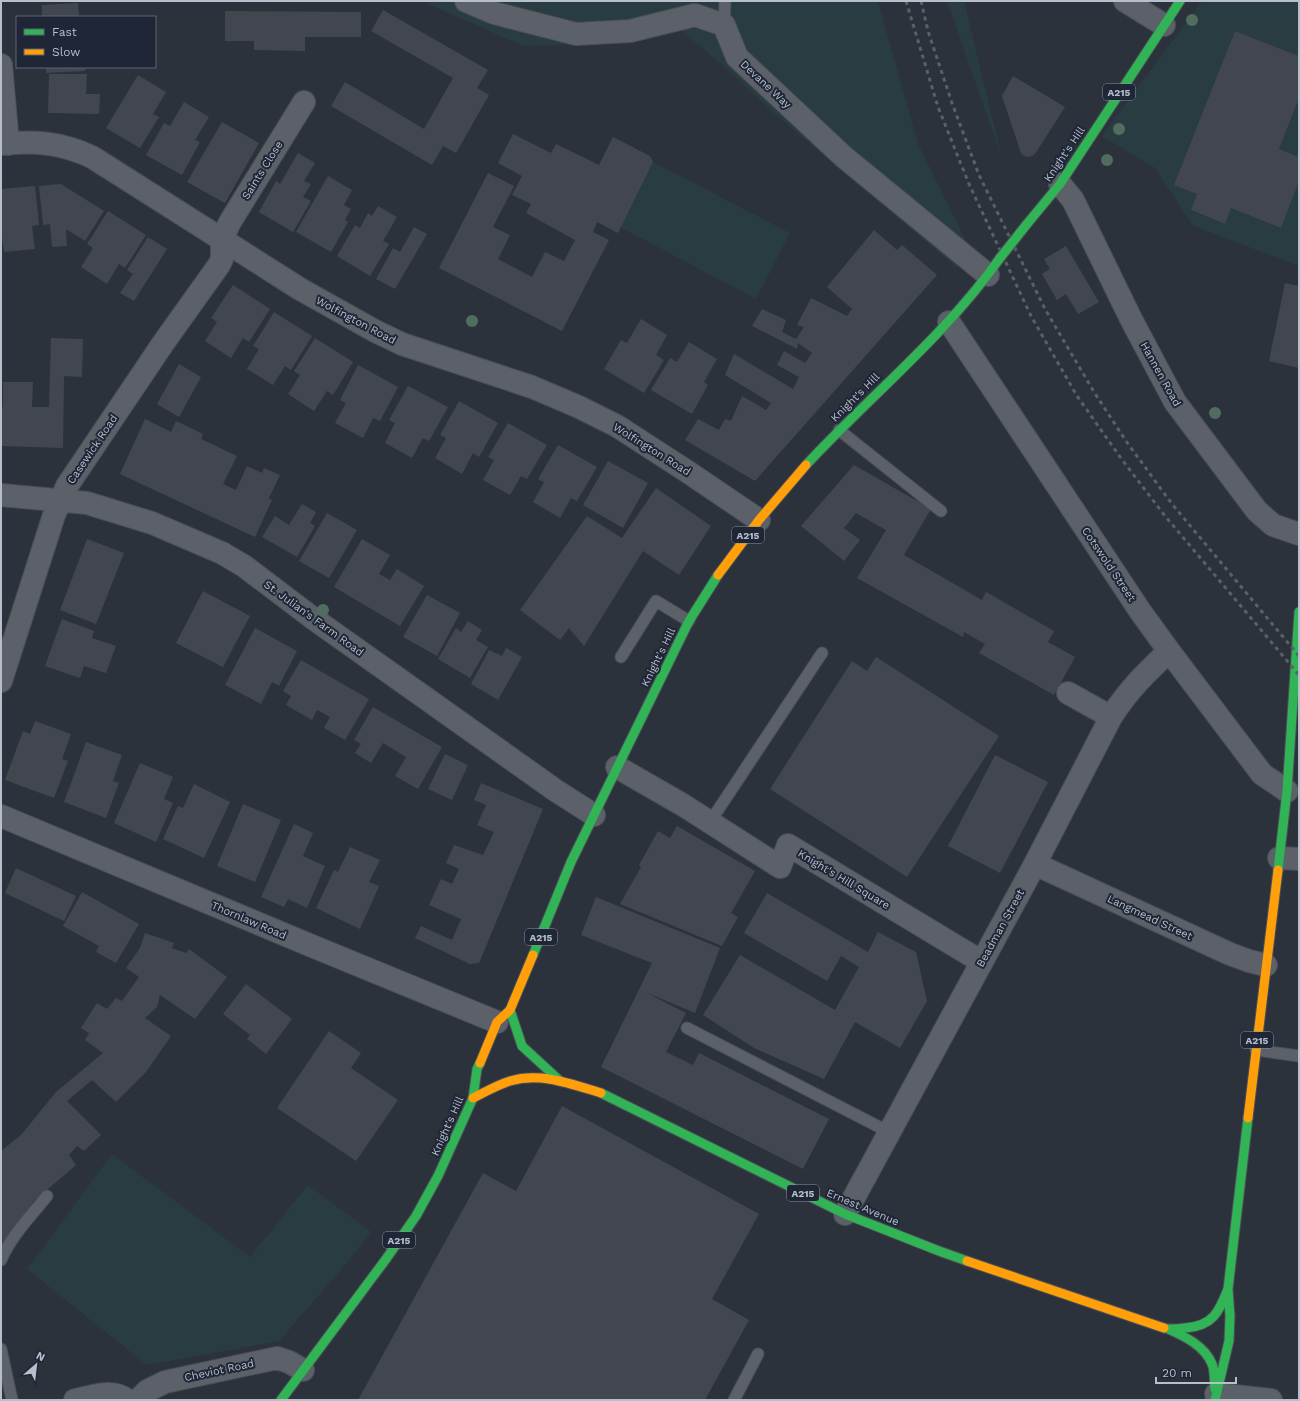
<svg xmlns="http://www.w3.org/2000/svg" width="1300" height="1401" font-family="'Work Sans',sans-serif">
  <rect width="100%" height="100%" fill="#2c323c"/>
  <path fill="#293c42" d="M425 1H878L918 144 971 251 956 267 768 108 725 67 678 28 589 44 523 46 435 7Z
    M947 1H964L1002 158 1012 187Z
    M1202 1H1299V56L1235 31 1175 185 1197 194 1191 211 1225 224 1231 208 1280 228 1299 181V266L1193 226 1155 168 1102 136Z
    M1299 98V157L1279 149Z
    M653 162 790 233 756 299 620 227Z
    M112 1154 250 1257 308 1185 371 1232 346 1264 279 1341 147 1365 27 1269Z"/>
  <path fill="#42474f" d="M78 3 79 17H42V5Z
    M383 10 488 70 477 88 489 95 456 153 443 146 432 165 331 106 345 82 424 129 453 78 371 31Z
    M225 11 361 12V37H305V51L254 50V41H225Z
    M1235 31 1299 56V98L1279 149 1299 157V181L1281 228 1231 208 1225 224 1191 210 1197 194 1174 185Z
    M46 67H85V71L46 73Z
    M49 74H87L86 94H100L99 114 48 113Z
    M138 75 166 92 153 114 159 117 140 148 106 128Z
    M1013 76 1065 107 1035 154 1030 157 1024 156 1021 153 1002 96Z
    M184 102 209 117 195 140 200 142 182 175 146 155 164 123 170 126Z
    M222 122 259 143 225 203 187 182Z
    M513 134 551 153 556 144 599 165 613 137 650 156 653 162 618 233 597 222 593 232 609 240 562 331 439 268 488 173 514 186 493 227 510 235 498 259 532 277 545 252 564 261 575 240 526 213 531 204 512 195 522 176 498 163Z
    M298 153 315 163 304 181 311 184 303 197 311 201 293 232 259 212 276 181 280 184Z
    M328 176 352 190 344 205 351 209 345 220 348 222 331 252 296 232Z
    M61 184 104 211 85 241 66 229 67 246 52 247 50 224 43 225 39 186Z
    M35 186 39 225 32 226 35 249 4 252 1 229V189Z
    M378 206 397 217 383 241 389 244 370 276 337 256 355 225 360 228 368 213 372 216Z
    M108 211 146 235 125 268 119 264 107 284 81 267 93 248 87 244Z
    M414 227 427 234 395 289 376 279 393 248 400 252Z
    M874 230 897 250 902 245 937 275 755 481 685 440 698 419 719 430 725 419 731 421 742 396 766 410 771 403 725 375 734 354 793 389 799 377 777 365 784 351 805 363 812 353 798 343 797 349 752 326 762 309 786 320 782 332 796 339 804 327 797 325 811 298 847 316 852 309 827 287Z
    M148 237 167 249 134 301 120 293 133 274 127 270Z
    M1066 246 1099 302 1078 314 1066 294 1057 300 1042 274 1050 269 1044 259Z
    M1285 283 1299 286V368L1269 361Z
    M233 285 270 309 249 342 243 338 231 358 205 341 217 322 211 318Z
    M274 312 312 336 291 370 285 366 273 385 247 369 259 349 253 346Z
    M641 319 667 335 656 355 664 360 644 393 604 369 621 340 627 343Z
    M51 338 83 339 82 377 64 376 63 448 1 446V407H3V382H33L32 407H49Z
    M315 338 353 362 333 395 327 391 314 411 288 394 300 375 294 371Z
    M689 342 717 359 704 382 708 385 692 414 651 390 670 358 677 362Z
    M179 364 201 377 179 417 157 404Z
    M358 365 398 387 380 421 373 418 363 438 335 423 346 403 340 400Z
    M408 386 448 407 429 441 423 438 412 458 385 443 395 423 389 420Z
    M459 401 498 423 479 457 473 453 462 474 435 458 446 438 440 435Z
    M145 419 171 432 176 421 203 434 201 439 237 456 223 484 236 490 247 466 262 473 264 468 280 475 269 498 272 500 255 537 120 474Z
    M508 423 547 445 527 479 521 476 510 495 483 480 494 460 488 457Z
    M558 445 597 467 577 501 571 498 560 518 533 502 544 482 538 479Z
    M608 461 648 483 623 528 583 505Z
    M854 465 931 509 904 555 982 600 986 592 1054 631 1048 642 1075 657 1054 695 979 653 985 644 964 632 963 637 857 578 886 530 856 513 844 528 860 540 844 561 801 526Z
    M656 488 711 526 679 575 643 551 584 646 569 628 560 640 520 610 587 516 622 538Z
    M302 504 316 512 310 523 315 526 297 557 262 537 275 516 289 525Z
    M327 513 357 530 329 578 299 561Z
    M87 539 124 553 96 624 60 610Z
    M362 539 390 555 379 574 390 580 397 569 424 586 400 626 334 587Z
    M203 591 250 616 223 667 176 643Z
    M427 595 460 613 437 656 403 637Z
    M62 619 94 631 92 638 116 646 106 673 84 666 80 678 45 666Z
    M468 621 482 630 476 640 488 647 470 678 438 659 456 628 461 632Z
    M255 628 297 651 279 686 272 682 261 704 225 685Z
    M506 648 522 657 498 700 471 684 489 650 502 656Z
    M876 657 999 736 907 877 770 789 852 661 867 671Z
    M301 660 369 699 345 740 324 728 330 717 317 710 312 720 286 705 291 696 283 691Z
    M373 707 442 747 418 789 395 776 406 757 383 743 371 763 355 753 361 744 354 740Z
    M35 721 71 734 62 759 68 761 54 798 5 780 23 731 30 734Z
    M86 742 122 755 113 781 119 783 106 818 64 802Z
    M445 754 468 765 452 800 428 789Z
    M995 755 1048 782 1000 873 948 846Z
    M140 763 173 777 164 799 173 803 156 842 114 823Z
    M481 783 543 809 479 963 470 964 415 938 421 926 452 940 461 919 429 905 441 879 452 884 459 869 446 863 454 845 483 855 494 832 477 825 486 805 474 800Z
    M194 784 230 802 204 858 163 839 178 806 183 808Z
    M243 804 281 820 255 882 217 866Z
    M294 824 313 833 303 856 325 866 307 908 288 899 284 907 261 897Z
    M677 826 755 871 731 913 738 917 722 946 620 904 641 867 639 865 658 831 670 838Z
    M350 847 380 860 369 882 379 886 360 929 316 908 334 870 338 872Z
    M16 868 76 896 64 921 5 893Z
    M82 892 139 924 116 963 96 952 99 946 63 926Z
    M767 893 868 952 878 932 916 952 927 1001 900 1048 855 1022 824 1079 754 1048 703 1015 740 955 835 1010 859 967 841 956 827 981 744 933Z
    M596 897 720 948 695 1013 645 992 686 1013 666 1052 693 1065 699 1053 829 1119 803 1169 601 1067 652 963 581 935Z
    M145 933 174 943 172 948 186 953 189 949 227 977 195 1019 160 995 157 1007 145 1018 171 1036 146 1072 116 1102 92 1080 67 1101 101 1135 84 1151 77 1146 69 1155 76 1165 33 1202 1 1254V1151L21 1135 56 1092 103 1053 85 1040 89 1033 81 1028 97 1003 107 1009 116 998 122 1001 139 977 126 968 140 948Z
    M246 984 292 1019 266 1054 247 1039 250 1035 223 1014Z
    M329 1031 361 1053 351 1068 398 1100 356 1161 277 1108Z
    M562 1106 759 1214 712 1299 749 1320 705 1400H358L483 1173 516 1191Z"/>
  <g fill="none" stroke-linecap="round" stroke-linejoin="round">
    <g stroke="#4a4e56" stroke-width="13">
      <path id="lane" d="M724 25 725 1
        M839 430 941 511
        M621 657 656 601 689 621
        M710 822 822 653
        M687 1028 889 1132
        M1256 1050 1299 1056
        M1 1260C11 1236 31 1216 47 1196
        M1 1349 12 1400
        M734 1400 758 1354"/>
    </g>
    <g stroke="#4a4e56" stroke-width="24">
      <path id="street" d="M466 1 494 13 576 34 630 31 695 15 724 25 737 57 844 157 988 275
        M1125 1 1164 25
        M1 65 8 144
        M1 144C34 140 62 143 92 157L300 289 375 331 402 344 532 387 579 407 617 426 688 472 759 520
        M1060 184 1073 200 1131 319 1175 402 1257 511 1273 525 1299 534
        M949 322 1140 611 1169 651 1262 774 1287 791
        M1 495 87 503 152 523 222 553 244 566 314 619 555 790 594 815
        M1 681 54 515 67 486 164 342 219 265 222 259V239L230 222 304 102
        M1068 693 1111 717
        M617 767 683 805 780 867 788 845 982 962
        M1 816 312 946 497 1022
        M1279 858 1299 859
        M1035 864 1230 954 1249 961 1266 965
        M845 1214 1035 864 1111 717C1129 689 1145 674 1169 651
        M1216 1394 1271 1400
        M75 1400C92 1397 112 1388 127 1400
        M138 1400 147 1391 165 1382 277 1358 289 1362 303 1370"/>
    </g>
    <g stroke="#4a4e56" stroke-width="11">
      <path id="fast" d="M1027 224 1060 184 1180 1
        M806 465C870 396 945 336 1000 258
        M1278 870 1287 791 1299 612
        M533 955 571 862 689 621 718 575
        M510 1010 522 1046 559 1080
        M601 1093 845 1214 939 1251 967 1261
        M1164 1328C1171 1330 1178 1329 1185 1328 1213 1326 1219 1312 1228 1289L1248 1118
        M1168 1329C1184 1336 1205 1346 1212 1364 1215 1371 1214 1381 1215 1389
        M281 1400 386 1259 416 1216 438 1176 473 1098 477 1069 480 1063
        M1215 1400 1229 1341 1230 1316 1228 1289"/>
    </g>
    <g stroke="#4a4e56" stroke-width="11">
      <path id="slow" d="M718 575 759 520 806 465
        M480 1063 497 1022 510 1010 533 955
        M473 1098C485 1092 497 1085 510 1081 541 1072 571 1084 601 1093
        M1248 1118 1278 870
        M967 1261 1164 1328"/>
    </g>
    <use href="#lane" stroke="#5c6069" stroke-width="11"/>
    <use href="#street" stroke="#5c6069" stroke-width="22"/>
    <use href="#fast" stroke="#30b455" stroke-width="9"/>
    <use href="#slow" stroke="#ff9f0a" stroke-width="9"/>
    <path stroke="#5b5f67" stroke-width="3" stroke-dasharray="4 4" stroke-linecap="butt" d="M906 1 938 107 969 184 1031 316 1077 396 1123 461 1165 516 1299 675
      M921 1 928 31 952 103 979 175 1045 309 1094 392 1126 441 1172 504 1299 656"/>
    <g stroke="#4a4f58" stroke-width="11" stroke-linecap="butt">
      <path id="fast-bridge" d="M1000 258 1027 224"/>
    </g>
    <use href="#fast-bridge" stroke="#30b455" stroke-width="9"/>
  </g>
  <g fill="#506d5f">
    <circle cx="1192" cy="20" r="6"/>
    <circle cx="1119" cy="129" r="6"/>
    <circle cx="1107" cy="160" r="6"/>
    <circle cx="472" cy="321" r="6"/>
    <circle cx="1215" cy="413" r="6"/>
    <circle cx="323" cy="610" r="6"/>
  </g>
  <g text-anchor="middle" stroke-width="4" stroke-linejoin="round" paint-order="stroke">
    <g fill="#1f2737" stroke="#89919f" stroke-width="1">
      <rect x="1103" y="84" width="32" height="16" rx="3"/>
      <rect x="732" y="527" width="32" height="16" rx="3"/>
      <rect x="525" y="929" width="32" height="16" rx="3"/>
      <rect x="1241" y="1032" width="32" height="16" rx="3"/>
      <rect x="787" y="1185" width="32" height="16" rx="3"/>
      <rect x="383" y="1232" width="32" height="16" rx="3"/>
    </g>
    <g font-size="10" font-weight="bold" fill="#b7becc">
      <text x="1119" y="96">A215</text>
      <text x="748" y="539">A215</text>
      <text x="541" y="941">A215</text>
      <text x="1257" y="1044">A215</text>
      <text x="803" y="1197">A215</text>
      <text x="399" y="1244">A215</text>
    </g>
    <g font-size="11" fill="#b7becc" stroke="#1f2737">
      <text transform="translate(766 84) rotate(43)" y="4">Devane Way</text>
      <text transform="translate(1064 154) rotate(-56)" y="4">Knight's Hill</text>
      <text transform="translate(262 170) rotate(-58)" y="4">Saints Close</text>
      <text transform="translate(356 320) rotate(28)" y="4">Wolfington Road</text>
      <text transform="translate(1161 374) rotate(61)" y="4">Hannen Road</text>
      <text transform="translate(855 397) rotate(-45)" y="4">Knight's Hill</text>
      <text transform="translate(92 449) rotate(-56)" y="4">Casewick Road</text>
      <text transform="translate(652 449) rotate(32)" y="4">Wolfington Road</text>
      <text transform="translate(1109 564) rotate(56)" y="4">Cotswold Street</text>
      <text transform="translate(314 618) rotate(36)" y="4">St. Julian's Farm Road</text>
      <text transform="translate(658 657) rotate(-64)" y="4">Knight's Hill</text>
      <text transform="translate(844 879) rotate(31)" y="4">Knight's Hill Square</text>
      <text transform="translate(1150 917) rotate(25)" y="4">Langmead Street</text>
      <text transform="translate(249 920) rotate(23)" y="4">Thornlaw Road</text>
      <text transform="translate(1000 928) rotate(-61)" y="4">Beadman Street</text>
      <text transform="translate(447 1126) rotate(-66)" y="4">Knight's Hill</text>
      <text transform="translate(863 1207) rotate(23)" y="4">Ernest Avenue</text>
      <text transform="translate(219 1370) rotate(-12)" y="4">Cheviot Road</text>
    </g>
  </g>
  <rect width="1300" height="1401" fill="none" stroke="#b7becc" stroke-width="4"/>
  <rect x="16" y="16" width="140" height="52" fill="#1f2737" stroke="#5c6373"/>
  <rect x="24" y="29" width="20" height="6" fill="#30b455" stroke="#5c6373"/>
  <text x="52" y="36" font-size="12" fill="#b7becc">Fast</text>
  <rect x="24" y="49" width="20" height="6" fill="#ff9f0a" stroke="#5c6373"/>
  <text x="52" y="56" font-size="12" fill="#b7becc">Slow</text>
  <g transform="translate(36 1365) rotate(28)" stroke="#1f2737" stroke-width="3" paint-order="stroke">
  <path d="M0-3L7 15L0 10L-7 15Z" fill="#b7becc"/>
  <text y="-6" font-size="11" font-weight="bold" text-anchor="middle" fill="#b7becc">N</text>
  </g>
  <path d="M1156 1377v6h80v-6" fill="none" stroke="#b7becc" stroke-width="2"/>
  <text x="1162" y="1377" font-size="12" fill="#b7becc" stroke="#1f2737" stroke-width="3" paint-order="stroke">20 m</text>
</svg>
